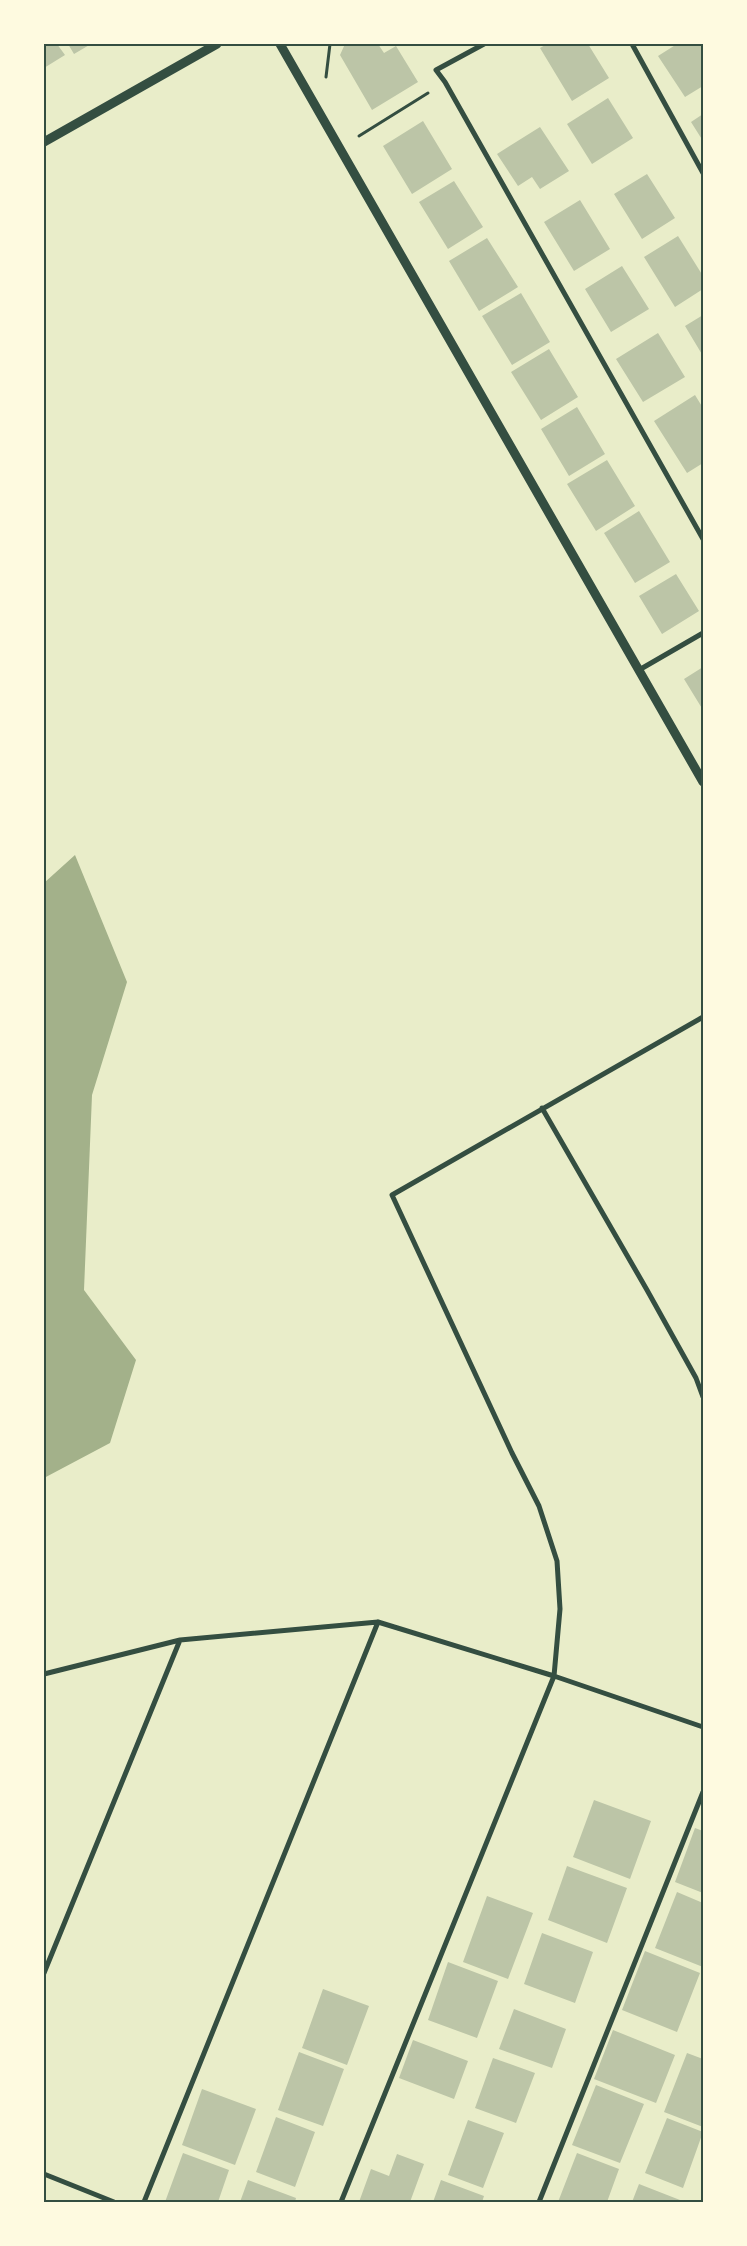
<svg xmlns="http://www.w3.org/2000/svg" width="747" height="2246" font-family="'Asap Condensed',sans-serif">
  <rect width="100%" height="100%" fill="#e9edc9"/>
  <path fill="#a3b18a" d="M75 855 127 982 92 1095 84 1290 136 1360 110 1443 44 1478V883Z"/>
  <path fill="#bcc5a7" d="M44 44H57L65 55 44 68Z
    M68 44H91L74 54Z
    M345 44H378L384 53 396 46 418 82 372 110 340 55Z
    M547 44H588L609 78 572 101 540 48Z
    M677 44H700L703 49V86L685 97 658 56Z
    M608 98 633 138 592 164 567 124Z
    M703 114V141L691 122Z
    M423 121 452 169 412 194 383 146Z
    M540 127 569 171 540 189 532 177 518 186 497 154Z
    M647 174 675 218 642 239 614 194Z
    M454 181 483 227 448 249 419 202Z
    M580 200 610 249 574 271 544 222Z
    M678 236 703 276V289L675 307 644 257Z
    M487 238 518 287 479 311 449 261Z
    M622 266 649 309 611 332 585 289Z
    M521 293 550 342 512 365 482 316Z
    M703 315V356L685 326Z
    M658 333 685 377 643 402 616 359Z
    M549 349 578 397 541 420 511 372Z
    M695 395 703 408V463L687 473 654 421Z
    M577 407 605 454 569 476 541 429Z
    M607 460 635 506 596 531 567 484Z
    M639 511 670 562 635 583 604 533Z
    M676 574 699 611 662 634 639 596Z
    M703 667V710L684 679Z
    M594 1800 651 1821 630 1879 573 1857Z
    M695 1828 703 1831V1893L675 1882Z
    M567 1866 627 1888 607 1943 548 1920Z
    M677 1892 703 1903V1967L655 1948Z
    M487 1896 533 1913 508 1979 463 1962Z
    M542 1933 593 1952 575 2003 524 1984Z
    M645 1951 700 1973 677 2032 622 2010Z
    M448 1962 498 1981 477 2038 428 2020Z
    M323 1989 369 2006 347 2065 302 2048Z
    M514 2009 566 2029 552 2068 499 2049Z
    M613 2030 675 2055 656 2103 594 2079Z
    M413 2040 468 2061 454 2099 399 2078Z
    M299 2052 344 2069 323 2126 278 2110Z
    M687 2053 703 2059V2127L664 2112Z
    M493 2058 535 2073 516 2123 475 2108Z
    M596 2085 644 2104 620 2163 572 2145Z
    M202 2089 256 2109 235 2165 182 2145Z
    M276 2117 315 2132 295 2187 256 2172Z
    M667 2118 703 2132 683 2188 645 2173Z
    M468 2120 504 2133 483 2188 448 2175Z
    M183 2153 229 2170 218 2202H165Z
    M577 2153 619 2169 607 2202H558Z
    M397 2154 424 2164 410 2202H359L371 2169 389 2176Z
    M248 2180 296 2198 295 2202H240Z
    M441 2180 484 2196 482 2202H433Z
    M639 2184 680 2200 679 2202H632Z"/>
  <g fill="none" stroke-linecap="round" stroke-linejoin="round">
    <path stroke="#344e41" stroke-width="3" d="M326 77 330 44
      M359 136 428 93"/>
    <path stroke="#344e41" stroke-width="5" d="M484 44 436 70 445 82 703 539
      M632 44 703 173
      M639 670 703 633
      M542 1108 647 1290 696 1378 703 1397
      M44 1674 180 1640 378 1622 554 1676 703 1727
      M44 1973 180 1640
      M44 2174 114 2202
      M144 2202 378 1622
      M341 2202 554 1676 560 1609 557 1561 539 1506 512 1453 392 1195 703 1017
      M539 2202 703 1792"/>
    <path stroke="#344e41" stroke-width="9" d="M280 44 703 782
      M44 142 217 44"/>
  </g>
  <rect width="747" height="2246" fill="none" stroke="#fefae0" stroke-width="90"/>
  <rect x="45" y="45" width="657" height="2156" fill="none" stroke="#344e41" stroke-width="2"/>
</svg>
